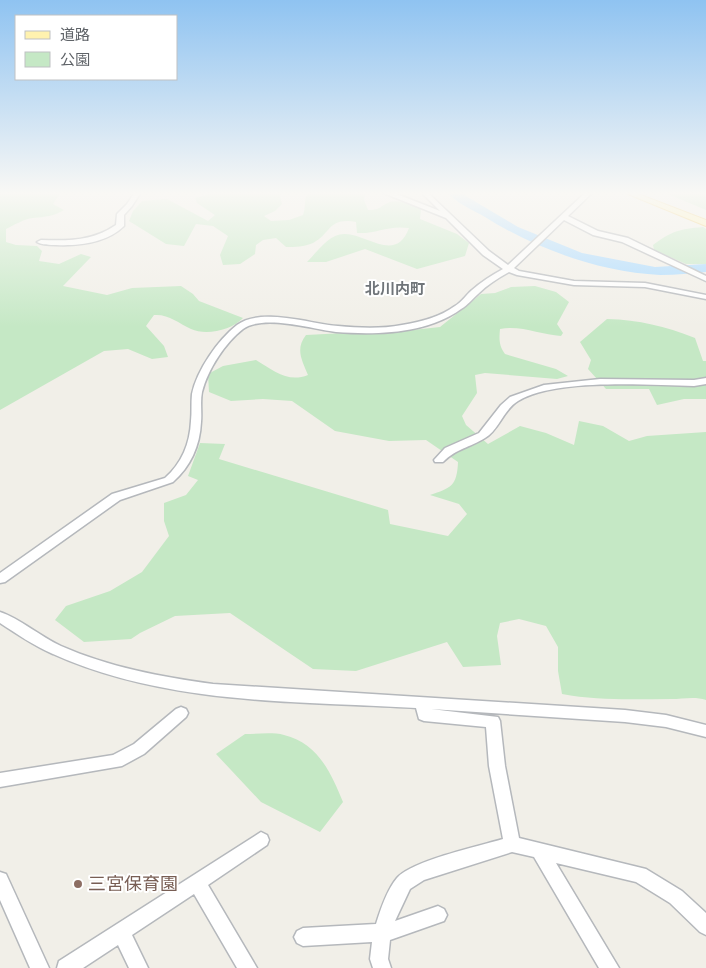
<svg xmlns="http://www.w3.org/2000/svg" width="706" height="968" font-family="Raleway,'Noto Sans JP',sans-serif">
  <rect width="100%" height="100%" fill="#f1efe8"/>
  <path fill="#c5e8c5" d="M0 192H61L53 204 64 210C54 216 45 217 33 218 24 219 14 225 6 229V242L16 245 37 246 42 251 39 261 59 264 81 254 91 257 63 286 107 295 132 288 181 286 193 294 199 301 243 318C232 330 206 336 191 329 178 323 169 314 154 315L146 326 164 346 168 357 152 359 128 349 104 351 0 410Z
    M217 192H279L282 204 275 211 264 216 271 221 289 220 303 215C306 207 304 198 308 192H366L364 200 368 210C382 210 379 206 390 202 400 199 412 205 421 209L420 219 457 234 469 243 465 256 417 269 365 249 326 262H307C317 252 329 234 344 234 366 233 396 264 409 228 387 225 377 234 357 233L356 222C328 217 331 234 313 243 304 247 295 247 286 247L276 238 263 240 256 245 255 254 240 264 223 265 220 255 228 236 213 226 196 224 184 246 166 244 129 221 133 211 142 201 167 199 208 221 215 215 197 203 195 198Z
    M663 192H706V210Z
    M703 227 706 229V264H686L654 250 653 245C672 231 679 229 703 227Z
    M535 286 556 292 569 302 557 324 563 333 561 336C541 335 521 325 500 329 499 339 499 346 505 354L556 369 568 376 557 379 485 373 475 375 477 393 462 416 466 425 488 444 520 426 546 433 574 445 579 421 603 426 629 441 647 436 706 432V700C695 696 683 699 671 699 635 699 598 701 562 694L558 671V647L546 626 519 619 500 623 497 636 501 665 463 667 447 642 356 671 313 669 230 613 175 616 140 633 131 639 84 642 55 620 66 606 110 591 142 572 169 536 164 521V503L186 495 198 480 188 476 200 443 225 444 219 459 388 510 390 524 448 536 467 514 459 504 430 495C451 488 457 486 458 462L426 440 389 441 335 431 292 401 263 399 231 401 209 392 208 374 223 366 256 360C274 371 288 383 308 375 302 360 295 349 306 335L345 333 376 334 440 327 481 294 495 293 511 287Z
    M607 319C640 320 664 326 695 338L703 361H706V399H684L657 405 649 389H606L588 369 591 360 580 342Z
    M245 734C257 734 273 732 284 735 318 743 331 773 343 802L320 832 261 802 216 754Z"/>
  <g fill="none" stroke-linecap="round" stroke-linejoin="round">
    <path fill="#aadaff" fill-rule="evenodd" d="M447 192H459L518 227 582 253 655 267 706 264V272C691 273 676 275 660 275 600 272 536 249 485 217 473 210 456 203 447 192Z"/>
    <g stroke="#b5b8bc" stroke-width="3">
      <path id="minor" d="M135 192H141L132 206 124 215V226C106 243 80 246 56 245 50 245 42 245 37 242L41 240C69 241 93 241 116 225L117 214 127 204Z
        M381 192 394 193 440 211 421 192H427L489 251 508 265 586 192H593L568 216 598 231 628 238 706 276V281L622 242 593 235 564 220 514 268 519 271 574 281 645 283 706 295V299L645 287 574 285 517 275 509 272C498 278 487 285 478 294 472 299 468 305 461 309 427 334 377 335 336 332 313 329 263 314 243 329 225 343 208 369 202 392 200 402 202 412 201 422 200 446 190 467 173 482L120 500 5 582 0 583V573L112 494 165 478C182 463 190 443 191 421 192 412 191 403 192 394 197 370 218 340 237 325 261 307 310 324 338 326 359 328 381 329 402 325 421 322 440 317 455 306 462 302 466 295 472 290 481 282 492 275 503 269L483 255 446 218Z
        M706 378V384L694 386C648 385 556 378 518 401 503 410 499 430 485 438 469 448 457 448 443 462H435L434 460 445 448 479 433 501 405 510 397 544 385 600 379 694 380Z
        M0 612C19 618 41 637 61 646 109 667 161 677 213 684L625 710 666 715 706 725V737L666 727 625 722 431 709 498 717 500 721 505 766 519 838 646 869 682 891 706 913V935L700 932 670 903 636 882 556 863 619 968H599L534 857 512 852 424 880 410 889 395 921 438 906 444 909 447 915 444 921 390 940 388 959 391 968H373L370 959 372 942 303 946 297 943 294 937 297 931 303 928 376 924C381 908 387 890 397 878 411 861 479 846 503 839L489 766 486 727 424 721 419 719 416 708C295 701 166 705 53 654 34 646 17 634 0 623Z
        M181 707 186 709 188 713 186 717 144 754 122 766 0 787V773L113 755 134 744 176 709Z
        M261 832 267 835 269 840 267 845 208 885 257 968H237L194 894 132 935 148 968H129L118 945 83 968H57L59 961Z
        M0 872 6 874 49 968H30L0 900Z"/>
    </g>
    <g stroke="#f2c960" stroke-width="2">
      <path id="major" d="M623 192H633L706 220V226Z"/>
    </g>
    <use href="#minor" fill="#fff" fill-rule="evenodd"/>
    <use href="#major" fill="#fff2af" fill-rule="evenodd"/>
  </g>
  <linearGradient id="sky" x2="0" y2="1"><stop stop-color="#8fc3f1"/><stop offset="0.59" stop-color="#f9f8f5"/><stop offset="1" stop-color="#f9f8f5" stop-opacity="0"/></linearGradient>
  <rect width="706" height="327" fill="url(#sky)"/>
  <circle fill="#8d6e63" stroke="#fff" stroke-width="2" cx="78" cy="884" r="5"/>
  <g text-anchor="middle" stroke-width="4" stroke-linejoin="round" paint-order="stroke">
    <g font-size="15" font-weight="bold" fill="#70757a" stroke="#fff">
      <text x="395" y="294">北川内町</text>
    </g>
    <g font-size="18" fill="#785e54" stroke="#fff" text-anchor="start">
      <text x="88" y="890">三宮保育園</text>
    </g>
  </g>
  <rect x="15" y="15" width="162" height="65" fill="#ffffff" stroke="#bfc1c3"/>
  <rect x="25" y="31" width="25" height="8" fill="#fff2af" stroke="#bfc1c3"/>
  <text x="60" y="40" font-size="15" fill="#5f6368">道路</text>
  <rect x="25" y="52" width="25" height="15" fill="#c5e8c5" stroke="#bfc1c3"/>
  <text x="60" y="65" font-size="15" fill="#5f6368">公園</text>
</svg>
